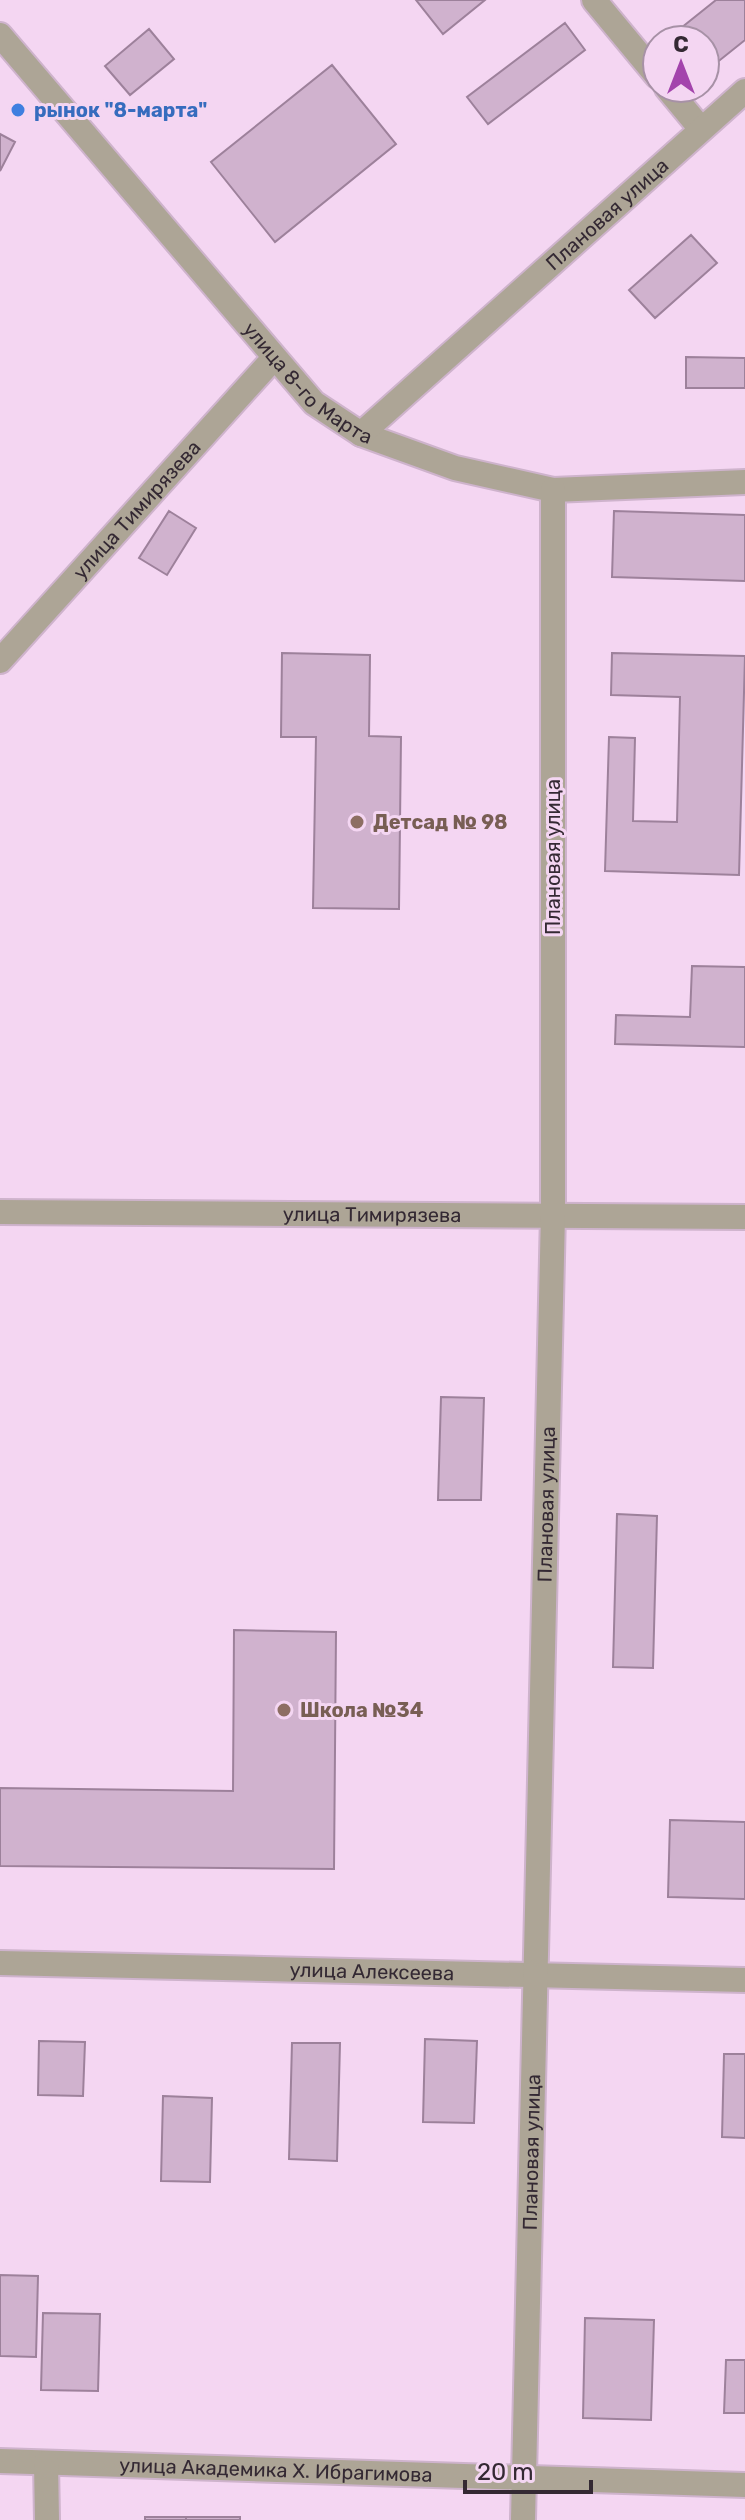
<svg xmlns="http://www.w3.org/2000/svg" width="745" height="2520" font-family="Rubik,sans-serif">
  <rect width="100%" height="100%" fill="#f4d6f2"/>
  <path fill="#d0b2ce" stroke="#9d819b" stroke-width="2" d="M416 0H485L443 34Z
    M716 0H745V40L705 72V40H666Z
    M565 23 585 50 488 124 467 97Z
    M149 29 174 59 130 95 105 66Z
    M332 65 396 144 275 242 211 162Z
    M0 134 15 142 0 171Z
    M691 235 717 263 655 318 629 290Z
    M686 357 745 358V388H686Z
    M169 511 196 528 167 575 139 558Z
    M614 511 745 515V581L612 577Z
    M282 653 370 655 369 736 401 737 399 909 313 908 316 737H281Z
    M612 653 745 656 739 875 605 871 609 737 635 738 633 821 677 822 680 697 611 695Z
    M692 966 745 967V1047L615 1044 616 1015 690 1017Z
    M441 1397 484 1398 481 1500H438Z
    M617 1514 657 1516 653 1668 613 1667Z
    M234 1630 336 1632 334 1869 0 1866V1788L233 1791Z
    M670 1820 745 1822V1899L668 1897Z
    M425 2039 477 2041 474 2123 423 2122Z
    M39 2041 85 2042 83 2096 38 2095Z
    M292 2043H340L337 2161 289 2159Z
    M724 2054H745V2138L722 2137Z
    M163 2096 212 2098 210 2182 161 2181Z
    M0 2275 38 2276 36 2357 0 2356Z
    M43 2313 100 2314 98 2391 41 2390Z
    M585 2318 654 2320 651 2420 583 2418Z
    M726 2360H745V2413H724Z
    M145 2517H186V2520H145Z
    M186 2517H240V2520H186Z"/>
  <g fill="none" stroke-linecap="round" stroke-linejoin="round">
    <g stroke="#ceb3cc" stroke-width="28">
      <g id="minor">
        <path d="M594 0 657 76"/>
        <path id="s1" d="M0 35 314 403 361 434 455 468 553 490 745 482"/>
        <path d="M667 88 701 129"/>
        <path id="s2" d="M361 434 745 91"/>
        <path id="s3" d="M0 661 274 358"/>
        <path id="s4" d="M0 1212 745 1217"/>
        <path id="s5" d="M0 1963 745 1980"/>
        <path id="s6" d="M0 2461 745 2485"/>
        <path d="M46 2463 47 2520"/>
        <path id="s7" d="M523 2520 553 1214V490"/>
      </g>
    </g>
    <use href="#minor" stroke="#ada596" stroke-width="24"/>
  </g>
  <circle fill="#3f7fe0" stroke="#f4d6f2" stroke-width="3" cx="18" cy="110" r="8"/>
  <g fill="#8d6e63" stroke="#f4d6f2" stroke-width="3">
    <circle cx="357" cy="822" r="8"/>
    <circle cx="284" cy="1710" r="8"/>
  </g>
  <g text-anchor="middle" stroke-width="6" stroke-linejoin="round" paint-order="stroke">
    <g font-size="20" font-weight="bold" fill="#366cbe" stroke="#f4d6f2" text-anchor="start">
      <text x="34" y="117">рынок "8-марта"</text>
    </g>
    <g font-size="20" fill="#342933" stroke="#f4d6f2">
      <text dy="7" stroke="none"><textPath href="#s2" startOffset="330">Плановая улица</textPath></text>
      <text dy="7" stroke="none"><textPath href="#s1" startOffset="466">улица 8-го Марта</textPath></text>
      <text dy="7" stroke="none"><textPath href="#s3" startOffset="204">улица Тимирязева</textPath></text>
      <text transform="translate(553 857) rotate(-90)" y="7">Плановая улица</text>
      <text dy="7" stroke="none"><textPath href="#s4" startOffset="372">улица Тимирязева</textPath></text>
      <text dy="7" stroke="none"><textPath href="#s7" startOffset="1016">Плановая улица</textPath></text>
      <text dy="7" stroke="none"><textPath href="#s5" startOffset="372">улица Алексеева</textPath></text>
      <text dy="7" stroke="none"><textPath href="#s7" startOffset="368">Плановая улица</textPath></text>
      <text dy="7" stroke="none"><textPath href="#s6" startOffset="276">улица Академика Х. Ибрагимова</textPath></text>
    </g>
    <g font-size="20" font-weight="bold" fill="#785e54" stroke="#f4d6f2" text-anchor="start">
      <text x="373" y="829">Детсад № 98</text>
      <text x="300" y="1717">Школа №34</text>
    </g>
  </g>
  <g transform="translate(681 64)"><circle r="38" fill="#f4d6f2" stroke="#a791a6" stroke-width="2"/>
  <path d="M0-6L14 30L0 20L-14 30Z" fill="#a344ac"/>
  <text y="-12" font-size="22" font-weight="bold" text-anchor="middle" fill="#342933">С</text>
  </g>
  <path d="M465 2480v12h126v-12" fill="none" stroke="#342933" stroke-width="4"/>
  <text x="477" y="2480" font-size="24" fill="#342933" stroke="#f4d6f2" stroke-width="6" paint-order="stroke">20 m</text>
</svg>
